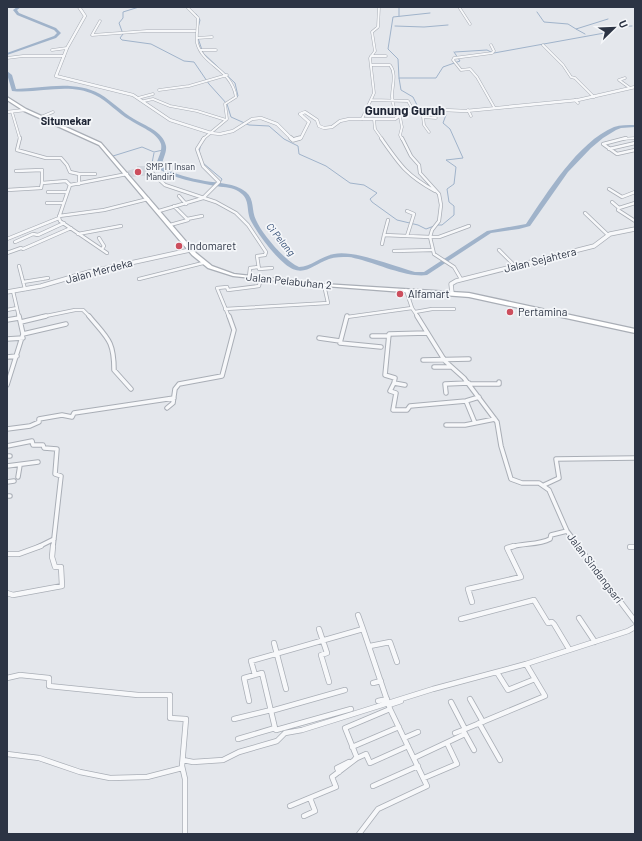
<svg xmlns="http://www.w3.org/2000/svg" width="642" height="841" font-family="Barlow,sans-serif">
  <rect width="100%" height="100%" fill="#e4e7ec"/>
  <path fill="#d2d6dd" d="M137 166H145L146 170 151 175 132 177 127 171 137 168Z"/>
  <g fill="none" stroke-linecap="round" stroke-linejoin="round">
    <path stroke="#a0b3ca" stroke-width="1" d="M139 7 123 12V18L119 23 123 34 120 38 122 40 151 44 184 61 194 62 209 84 227 104 231 117 249 125 269 126 284 139 298 146 299 154 326 166 350 183 364 185 377 193 370 199 372 202 397 220 418 225 426 229 434 226
      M399 7V16
      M537 12 544 22 568 24 576 29
      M196 14 200 20 198 28
      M395 26 424 27 448 25
      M585 34 576 29 608 19
      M198 38 203 53 235 83 238 96 231 101
      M455 52 487 50 491 52
      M494 53 610 32 609 27 632 26
      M399 78 398 59 388 49 393 17 430 13
      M419 109 413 97 401 90 399 78H436L443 67 460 61 454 52
      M422 111 444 112 446 115 443 123 450 129 463 158 446 160 456 167 454 184 447 189 449 202 454 206V215L442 225H437
      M199 152 201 144
      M113 156 142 147 154 152 163 150
      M203 163 222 179 219 185
      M148 171 146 167 152 163 154 153"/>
    <path fill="#a0b3ca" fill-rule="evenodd" d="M17 7H21L17 10 19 13 56 28 61 33 56 38 7 55V53L54 36 57 33 54 30 17 15 13 10Z
      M7 71 12 75 16 89C44 88 74 80 100 94 112 101 122 112 134 119 145 126 163 131 166 146 167 153 162 159 162 166 175 175 190 178 205 181 218 183 235 183 246 192 255 200 251 210 256 220 262 234 285 261 299 267 311 267 321 256 334 254 355 250 393 266 415 272H424L487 231 526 224C547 193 578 142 614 127 620 125 628 125 635 125V127L621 128 616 130 603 138 591 148 568 172 530 226 519 229 491 233 427 275C410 278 379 265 362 260 357 259 352 257 348 257 342 257 335 257 329 259 312 265 303 279 285 264 272 253 259 236 251 221 245 209 252 198 236 190 230 187 222 187 215 186 195 182 175 179 157 168 155 160 163 153 161 144 157 132 140 127 130 120 117 113 108 101 95 95 68 82 40 94 12 91L7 74Z"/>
    <g stroke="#a9aeb6" stroke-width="3">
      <path id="minor-far3" d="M187 7 198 18C198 26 196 35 197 43 203 66 231 68 236 97L225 104 227 119 203 139
        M459 7 470 24
        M100 21 92 35 147 31H195
        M197 38 212 37
        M491 45 494 51 492 53 454 58 453 60 461 70 470 69 477 77 494 107
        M543 45 563 65 571 77 575 78 594 97
        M52 50 67 48
        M200 50H216
        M371 56H386
        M7 58 23 56H64
        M371 65H390C397 74 392 86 392 96 392 101 394 107 395 112H404
        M625 78 619 80 630 88
        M159 90 189 86 227 75
        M138 98 153 94
        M372 100 408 101 413 110
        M575 100 578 103
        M144 101 153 99 170 106 197 111 226 120
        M421 109 423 117 436 118
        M468 110 471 116
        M12 112 20 139
        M41 117 53 112
        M400 117 402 127 400 135 402 139
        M423 117 424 125 429 132
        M362 119 374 93 370 58 375 51 372 32 378 27 379 7
        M374 119 375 129 382 139
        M622 139 635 138"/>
    </g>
    <g stroke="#a9aeb6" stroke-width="4">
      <path id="minor-far2" d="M20 138 17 150 46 158H61L67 165 70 172 79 174
        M381 138C400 165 406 175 435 191
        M402 138 411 156 419 165 420 173 439 194 441 205 439 221 432 230 430 237H439L469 226
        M626 138 603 144 617 154 635 150
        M609 149 635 143
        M150 166 149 170 165 185 216 202 236 213 248 225 266 252 265 255 257 256 259 269 272 268
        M16 171 42 170V183L66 181 70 185 127 174
        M79 184V174H95
        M609 189 622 197 635 192
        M7 190 41 188 42 183
        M48 192H67
        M179 196 186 204
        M612 202 619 208 618 210 635 221
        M47 203H63
        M619 208 635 203
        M159 211 203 198 219 182 203 166 197 149 204 138
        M407 211 414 214 407 236
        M585 213 608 235
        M59 216 104 210 148 199
        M59 217 70 185
        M59 218 60 221 107 253
        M187 219 202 216
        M170 225 188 220 174 206
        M78 234 121 226
        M384 235 388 220
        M99 238 104 246 102 249
        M7 239 59 218
        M15 242 33 234 38 235 64 223
        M382 244 384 235 430 237 434 254 454 267 461 279
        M499 250 515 266
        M394 251 432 250
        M7 253 21 248 23 249 71 228
        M19 266 25 289
        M249 277 250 268 258 267
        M139 279 203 263
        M23 282 48 278
        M406 290 412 308 418 317
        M13 291 19 317
        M225 309 328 303 324 285
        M7 310 17 308
        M415 312 432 309H454
        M41 317 75 310H83L90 317
        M229 317 217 288 227 287 228 290 259 286 261 278
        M347 317 412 308"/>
    </g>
    <g stroke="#a9aeb6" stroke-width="5.5">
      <path id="minor-far1" d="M89 316C107 338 114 340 114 370L131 389
        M347 316 340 343 381 347
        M417 316 445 361 464 378 497 422 501 446 511 479 522 483H539L549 490 567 531 579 547
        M7 320 19 318
        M21 322 46 316
        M23 334 66 324
        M372 336H389
        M319 338 340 341
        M7 339 23 338
        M7 357 17 356
        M423 360 469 359
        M434 367H450
        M394 383 395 378 385 375 389 334 427 333
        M470 384H499V382
        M7 385 23 334 19 316
        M405 385 394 383 390 391 396 393 393 410H407L410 406 466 401 479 397
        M446 393 445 384 469 383
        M466 401 475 423
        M167 408 173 403 175 389 179 384 222 376 234 330 229 316
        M446 425H465L495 419
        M7 429 30 426 39 422V419L62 415 72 417 74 413 174 398
        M7 446 32 441 33 445H43L44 448 57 449 55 474 61 476 53 547
        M7 456H10
        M7 466 38 462
        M18 477 20 465
        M7 482 14 481
        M544 485 559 478 556 459 635 458
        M7 496H10
        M38 547 54 539
        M511 547C524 543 539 545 550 539L551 535 567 531"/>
    </g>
    <g stroke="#a9aeb6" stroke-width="6">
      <path id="minor" d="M578 546 635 621
        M630 547H635
        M7 554H19L41 546
        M7 593 13 595 62 586 61 567H55L52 557 53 546
        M472 602 468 589 521 577 507 548 514 546
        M358 615 363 629
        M579 618 595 642
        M461 619 534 600 548 623 552 622 554 624 569 649
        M319 629 327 653 321 655 329 682
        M274 643 286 689
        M370 646 390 642 397 662
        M498 674 508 690 535 679
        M255 675 251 661 363 629 390 709
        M7 678 20 675 49 678V686L138 695H170V718L186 719 182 766 185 779V834
        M373 683 381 681
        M470 699 483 722
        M378 701 387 699
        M451 702 465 729
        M389 705 401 701
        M271 711 345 690
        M234 719 271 710
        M479 723 500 760
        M275 728 276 730 351 709
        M455 733 463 730
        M404 738 418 732
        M238 739 275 728 262 673 244 678 249 701
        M352 747 399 727
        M474 750 463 730 545 696 526 664 628 631 635 627
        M7 754 39 758 80 772 110 778 147 777 182 768
        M414 758 465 734
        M355 759 366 754 370 763 408 746
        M183 760 193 762 223 760 239 752 277 741 285 733 302 730 433 689 526 664
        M339 772 337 768 349 762
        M424 778 457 764 447 743
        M373 786 418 766
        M290 806 336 787 332 777 357 758 345 728 390 709 427 786 378 809 359 834
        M304 816 315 811 310 798"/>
    </g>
    <g stroke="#a9aeb6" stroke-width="3.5">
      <path id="tertiary-far1" d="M79 7 85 16 67 48 56 76 133 95 170 120 211 133 220 134 233 131 252 119 261 118 277 124 292 139
        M7 112 25 110
        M296 139 301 138 309 122 300 114 305 112 317 120 319 126 324 128 332 127 340 121 349 119H395L404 112 421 109 466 111 578 100 635 87"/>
    </g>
    <g stroke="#a9aeb6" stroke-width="5">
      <path id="tertiary" d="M291 138 293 140 300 138
        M7 292 41 286 89 272 190 250
        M452 293 451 284 456 281 594 246 610 234 635 229"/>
    </g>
    <g stroke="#a9aeb6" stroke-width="2.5">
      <path id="secondary" d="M7 97 26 109 101 143 196 253 212 266 234 274 324 284 469 293 635 329V333L469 297 324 286 233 276 208 268 192 255 99 145 24 111 7 100Z"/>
    </g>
    <use href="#minor-far3" stroke="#f7f8fa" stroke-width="2"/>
    <use href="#minor-far2" stroke="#f7f8fa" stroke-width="2.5"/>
    <use href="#minor-far1" stroke="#f7f8fa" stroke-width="3.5"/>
    <use href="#minor" stroke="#f7f8fa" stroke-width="4.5"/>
    <use href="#tertiary-far1" stroke="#f7f8fa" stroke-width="2.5"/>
    <use href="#tertiary" stroke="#f7f8fa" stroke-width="3.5"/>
    <use href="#secondary" fill="#fff" fill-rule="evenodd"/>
  </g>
  <g fill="#cc4e5d" stroke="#f4f6f9" stroke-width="1.5">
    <circle cx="138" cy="172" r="4"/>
    <circle cx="179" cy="246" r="4"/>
    <circle cx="400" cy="294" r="4"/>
    <circle cx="510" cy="312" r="4"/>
  </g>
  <g text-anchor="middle" stroke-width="3.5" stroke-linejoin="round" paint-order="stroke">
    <g font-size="9" fill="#2c3444" stroke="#f4f6f9" text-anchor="start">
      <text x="146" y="170">SMP IT Insan<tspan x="146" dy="10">Mandiri</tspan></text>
    </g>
    <g font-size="10" font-style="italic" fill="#375177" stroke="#f4f6f9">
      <text transform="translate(281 239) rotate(51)" y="4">Ci Pelang</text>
    </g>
    <g font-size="11" font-weight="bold" fill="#1e2535" stroke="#f4f6f9">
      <text x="66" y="125">Situmekar</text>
    </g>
    <g font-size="11" fill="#2c3444" stroke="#f4f6f9" text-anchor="start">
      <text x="187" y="250">Indomaret</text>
      <text x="408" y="298">Alfamart</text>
      <text x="518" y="316">Pertamina</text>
    </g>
    <g font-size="11" fill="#2c3444" stroke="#f4f6f9">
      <text transform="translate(540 260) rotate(-14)" y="4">Jalan Sejahtera</text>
      <text transform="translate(99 271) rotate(-15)" y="4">Jalan Merdeka</text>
      <text transform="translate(289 281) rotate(6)" y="4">Jalan Pelabuhan 2</text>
      <text transform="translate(595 568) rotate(53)" y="4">Jalan Sindangsari</text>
    </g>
    <g font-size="13" font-weight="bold" fill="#1e2535" stroke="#f4f6f9">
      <text x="405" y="115">Gunung Guruh</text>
    </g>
  </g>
  <rect width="642" height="841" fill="none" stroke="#2c3444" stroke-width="16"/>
  <g transform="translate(614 28) rotate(67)" stroke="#f4f6f9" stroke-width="3" paint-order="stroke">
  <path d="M0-3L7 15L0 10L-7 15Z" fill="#2c3444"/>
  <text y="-6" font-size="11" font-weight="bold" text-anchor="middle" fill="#2c3444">U</text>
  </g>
</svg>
